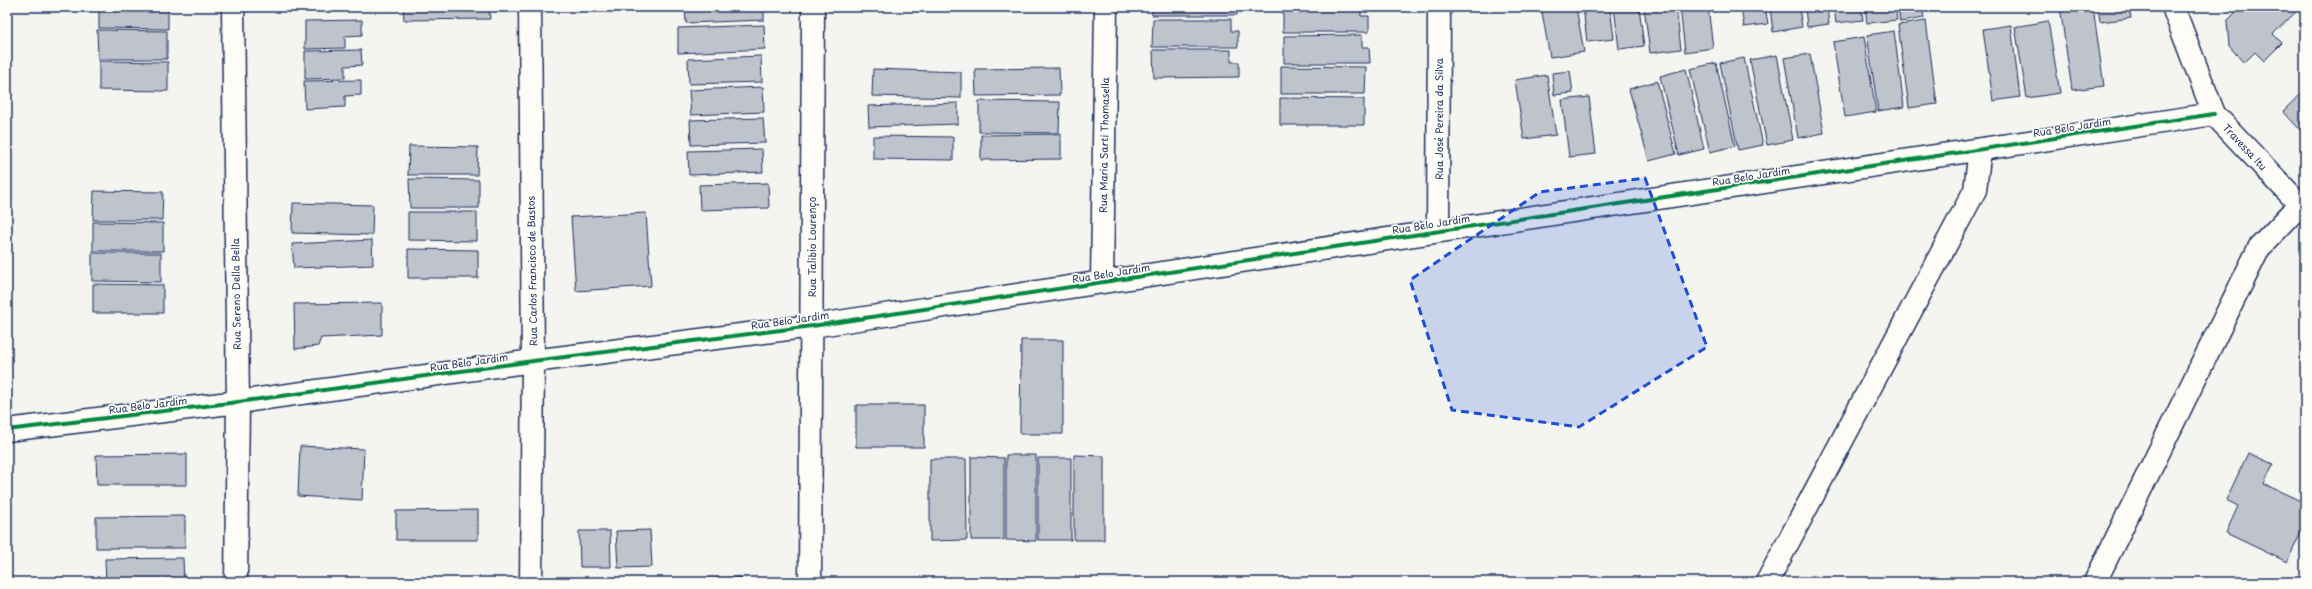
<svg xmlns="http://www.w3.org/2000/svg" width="2312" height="589" font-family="'Playpen Sans',sans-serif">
  <rect width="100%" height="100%" fill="#f4f4f1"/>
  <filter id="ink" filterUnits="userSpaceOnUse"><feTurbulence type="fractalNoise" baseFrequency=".025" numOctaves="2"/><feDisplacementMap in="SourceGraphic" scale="8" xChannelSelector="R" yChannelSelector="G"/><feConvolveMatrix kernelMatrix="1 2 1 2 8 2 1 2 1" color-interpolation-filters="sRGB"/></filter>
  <g filter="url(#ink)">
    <path fill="#bfc3cc" stroke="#1b2f5e" d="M99 7H168V29L99 28Z
      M403 7H489L490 19 404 20Z
      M685 7H764V20L686 23Z
      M1152 7H1237V15H1152Z
      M1283 7H1361V16H1369V32H1283Z
      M1541 7H1576L1584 52 1550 57Z
      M1583 7H1610L1614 39 1587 42Z
      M1614 7H1639L1644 46 1619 49Z
      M1644 7H1676L1681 49 1650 53Z
      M1680 7H1708L1713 48 1685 52Z
      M1741 7H1765L1768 24 1744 27Z
      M1770 7H1799L1802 27 1773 32Z
      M1805 7H1827L1829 24 1807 27Z
      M1834 7H1861L1863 20 1836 23Z
      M1865 7H1895L1897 20 1867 23Z
      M1898 7H1922L1924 18 1900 22Z
      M2060 7H2093L2104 86 2072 90Z
      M2098 7H2129L2131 18 2100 22Z
      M2241 7H2301L2273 34 2282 43 2264 61 2255 52 2244 63 2229 46 2227 21Z
      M1153 19H1231V31H1238V47H1152Z
      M362 20V35L345 36V48L305 49V21Z
      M1926 21 1937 104 1909 108 1898 25Z
      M2048 21 2060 93 2027 98 2015 27Z
      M764 25 765 49 678 53V28Z
      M2011 25 2020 97 1993 101 1983 29Z
      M97 30 167 31V59H98Z
      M1894 31 1904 107 1878 111 1867 35Z
      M1362 35V47H1369L1370 63H1284V36Z
      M1864 37 1876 112 1845 117 1833 42Z
      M361 50 362 65 345 66V78L305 79V51Z
      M1153 50H1231V62H1239V77L1154 78Z
      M1810 54 1824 133 1798 138 1784 58Z
      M1777 55 1793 140 1767 145 1750 60Z
      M761 56 762 82 689 84 688 59Z
      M1744 58 1763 145 1738 150 1720 63Z
      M99 61 168 62V91L99 90Z
      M1716 63 1735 146 1710 152 1690 69Z
      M1281 66 1366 67 1365 94H1281Z
      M1059 68 1060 95 976 96 975 69Z
      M873 69 961 72V98L872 96Z
      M1686 69 1704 149 1679 155 1660 76Z
      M1570 71 1573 93 1554 95 1552 73Z
      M1547 75 1556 135 1524 139 1515 80Z
      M361 80V95L345 96V107L305 109 304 81Z
      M1657 81 1676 154 1649 161 1629 89Z
      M763 87 764 112 691 115 689 90Z
      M2305 90V127L2301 131 2283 111Z
      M1589 97 1596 154 1569 157 1562 100Z
      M1280 98 1364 99V125H1280Z
      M979 101 1060 102 1059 133 979 132Z
      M958 103V124L869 127 868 106Z
      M763 118 765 143 691 145 690 120Z
      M1061 134V159L981 160V135Z
      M873 136 953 137V160L873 159Z
      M409 146 478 147 477 175H408Z
      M762 149 763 172 689 175 688 151Z
      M409 179 479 180V208H410Z
      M768 183 769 208 700 210 699 185Z
      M94 191 163 192 162 220H93Z
      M293 203 373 205 372 235 292 233Z
      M408 212H477V241L408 240Z
      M646 213 651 286 576 291 571 217Z
      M93 222 163 223V251H93Z
      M372 240 373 265 294 268 292 244Z
      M408 249 478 250V278H408Z
      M92 253H161V282L92 281Z
      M93 284 163 285V313H93Z
      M382 303V335L321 338 318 346 295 349 294 304Z
      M1021 340H1063V434H1020Z
      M856 405H924V447H856Z
      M300 446 364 449 362 500 298 496Z
      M2248 453 2273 464 2264 484 2305 503V524L2287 562 2226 533 2238 506 2226 500Z
      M187 454V485H97L96 455Z
      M1006 455H1036V541L1006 540Z
      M1074 455 1104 456V540H1074Z
      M971 457 1004 458V540H971Z
      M1038 458H1071V540H1038Z
      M930 459H966L967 540 930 541Z
      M478 510V540H396V511Z
      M185 516V548H96V517Z
      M650 530 652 567 618 568 616 531Z
      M579 531H610L611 567H580Z
      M183 558 184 582H106L105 559Z
      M741 577V582H690V579Z"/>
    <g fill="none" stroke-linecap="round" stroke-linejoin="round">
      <g stroke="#1b2f5e" stroke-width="25">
        <path id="minor" d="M233 7 238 402 236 582
          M530 7 533 361 531 582
          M2173 7 2214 114 2305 210
          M1438 231 1439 7
          M1102 282 1106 7
          M7 430 238 402 533 361 812 326 2214 114
          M810 582 813 7
          M1767 582 1975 190 1980 149
          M2095 582 2259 248 2300 205"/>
      </g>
      <use href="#minor" stroke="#fdfcf7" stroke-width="22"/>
      <g stroke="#fdfcf7" stroke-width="6">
        <path id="cycleway" d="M7 430 238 402 533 361 812 326 2214 114"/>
      </g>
      <use href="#cycleway" stroke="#00873e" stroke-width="4"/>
    </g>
  </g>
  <path fill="#1d4ed8" fill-opacity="0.2" stroke="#1d4ed8" stroke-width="3" stroke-dasharray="8 5" stroke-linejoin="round" d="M1645 178 1707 347 1579 427 1452 410 1410 280 1540 192Z"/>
  <g text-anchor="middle" stroke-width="3.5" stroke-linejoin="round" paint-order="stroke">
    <g font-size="10" fill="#1b2f5e" stroke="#fdfcf7">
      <text transform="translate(1439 119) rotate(-90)" y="4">Rua José Pereira da Silva</text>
      <text transform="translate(2072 127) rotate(-9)" y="4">Rua Belo Jardim</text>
      <text transform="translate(1104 145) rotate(-89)" y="4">Rua Maria Sarti Thomasella</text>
      <text transform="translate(2245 147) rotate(47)" y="4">Travessa Itu</text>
      <text transform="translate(1751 176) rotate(-9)" y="4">Rua Belo Jardim</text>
      <text transform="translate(1431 224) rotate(-9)" y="4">Rua Belo Jardim</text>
      <text transform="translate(812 247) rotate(-90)" y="4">Rua Talibio Lourenço</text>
      <text transform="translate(532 271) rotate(-91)" y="4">Rua Carlos Francisco de Bastos</text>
      <text transform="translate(1111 273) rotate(-9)" y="4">Rua Belo Jardim</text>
      <text transform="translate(236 294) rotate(-91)" y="4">Rua Sereno Della Bella</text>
      <text transform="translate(790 320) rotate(-8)" y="4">Rua Belo Jardim</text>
      <text transform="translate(469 362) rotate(-8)" y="4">Rua Belo Jardim</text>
      <text transform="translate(148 405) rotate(-7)" y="4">Rua Belo Jardim</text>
    </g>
  </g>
  <rect width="2312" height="589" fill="none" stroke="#fdfcf7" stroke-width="24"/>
  <rect x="12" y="12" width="2288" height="565" fill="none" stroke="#1b2f5e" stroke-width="1.5" filter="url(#ink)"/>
</svg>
